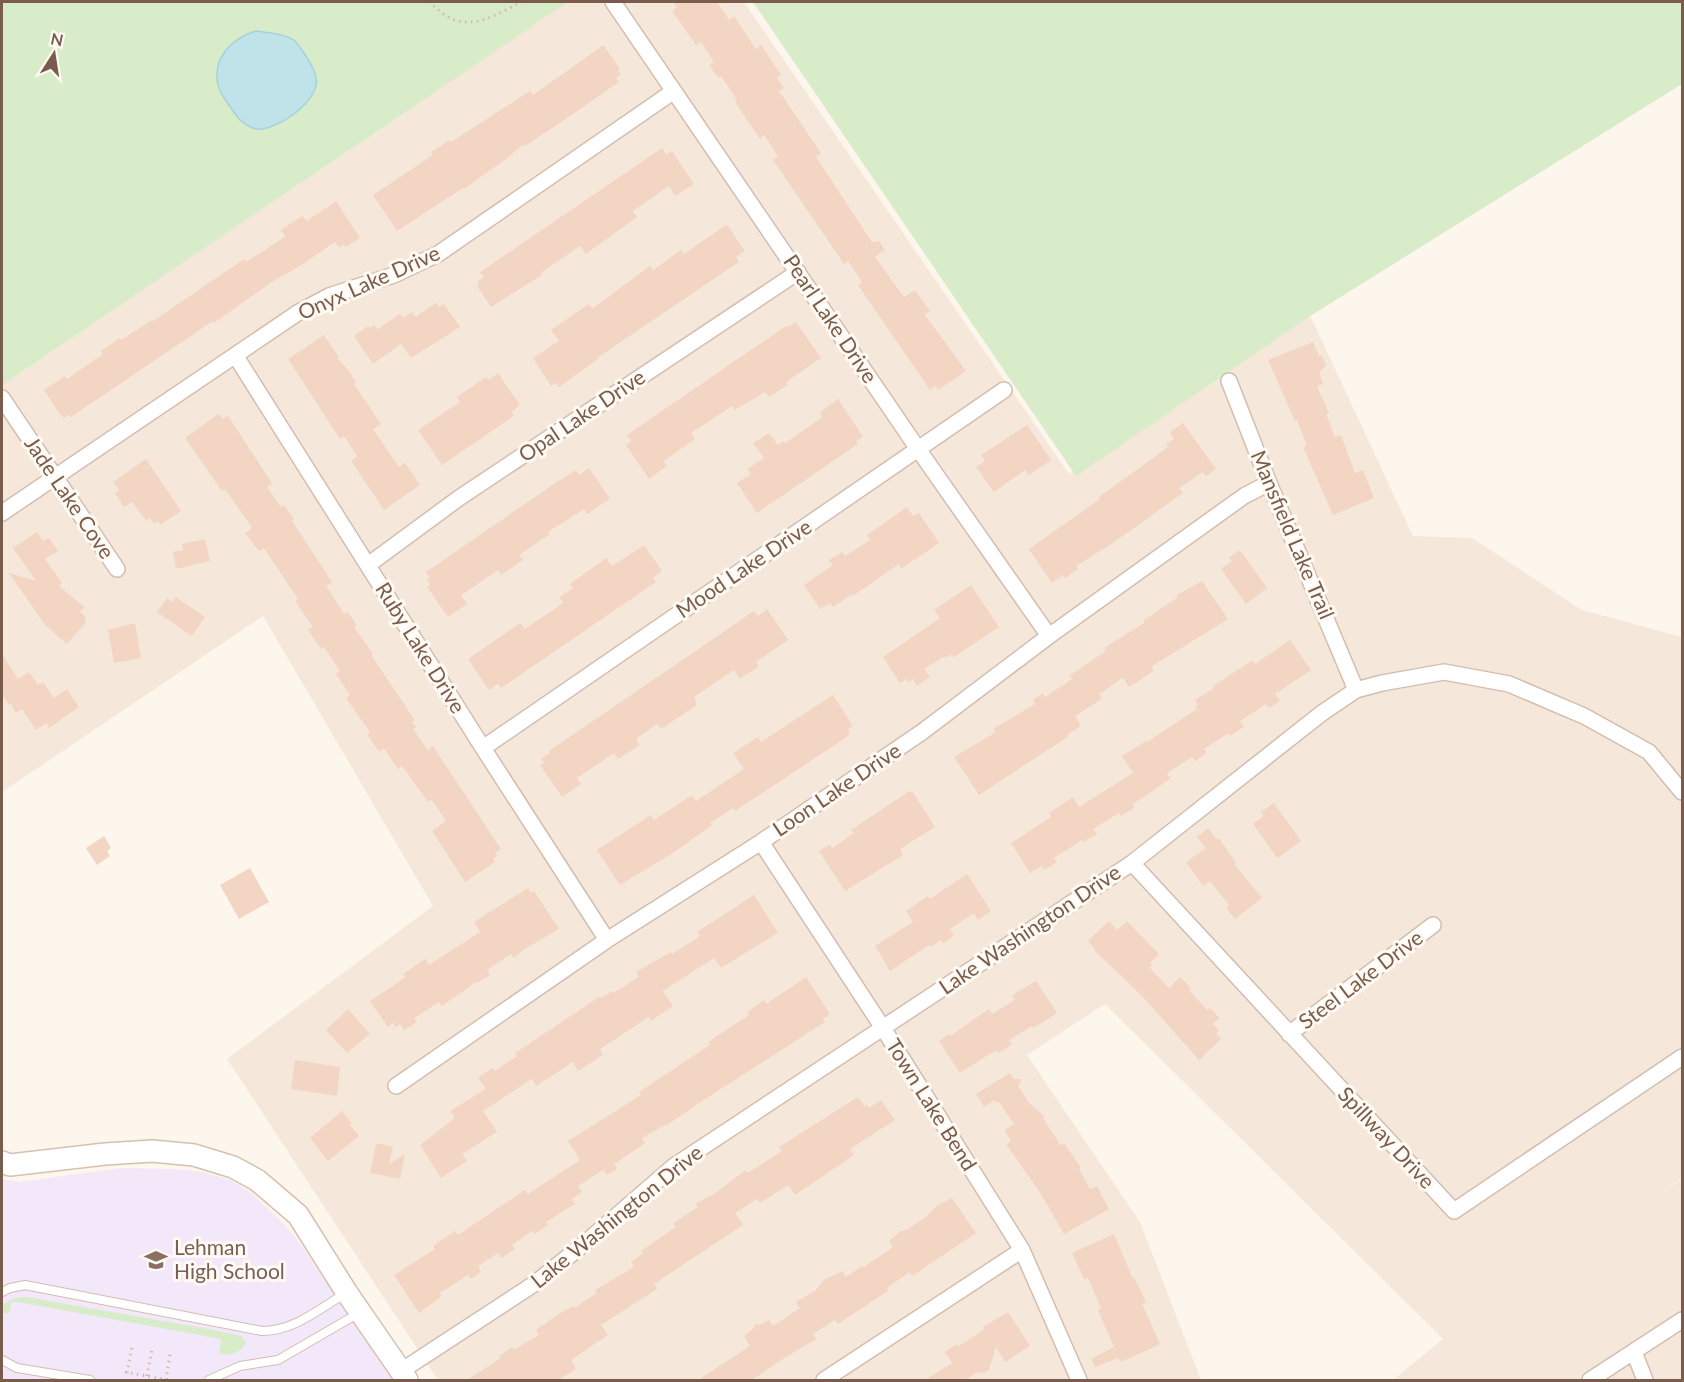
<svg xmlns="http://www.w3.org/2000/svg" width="1684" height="1382" font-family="Lato,sans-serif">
  <rect width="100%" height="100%" fill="#fdf6ec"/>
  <path fill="#f5e8da" d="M563 2H744L1069 474 1308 311 1413 536 1472 538 1582 610 1682 637V1178L1661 1192 1682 1179V1380H1393L1443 1339 1105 1004 1027 1055 1140 1222 1201 1380H438L227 1059 433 906 263 616 2 792V384Z"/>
  <path fill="#f3e8fa" d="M121 1168 174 1169 202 1172 231 1180 251 1193 284 1224 297 1239 392 1380H2V1179L19 1182Z"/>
  <path fill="#d8ecc9" d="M2 2H568L2 385Z
    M753 2H1682V84L1307 318 1076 476Z
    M27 1297 214 1330 241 1336 246 1342C241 1353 229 1357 219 1353L221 1339 12 1301 9 1314 4 1313 2 1308C6 1299 18 1297 27 1297Z"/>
  <path fill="#bfe3e8" stroke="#a5d3da" stroke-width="1.5" d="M256 31C268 33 281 33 292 39 297 41 300 48 304 53 319 75 323 88 301 108 292 117 269 131 256 129 243 126 236 116 229 105 225 99 219 92 218 85 212 58 232 38 256 31Z"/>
  <path fill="#f3d5c3" d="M673 2H717L729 20 734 16 756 49 761 45 781 75 777 78 784 88 779 91 821 153 816 157 872 242 879 241 885 250 875 257 904 297 915 290 930 311 925 315 966 371 938 390 935 386 930 390 858 285 862 282 848 261 844 264 773 160 778 156 764 135 760 139 735 102 737 100 721 76 718 78 709 65 714 62 701 42 696 45 672 11 677 7Z
    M602 46H604L620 69 618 70 621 75 616 78 619 82 551 129 525 146 524 144 506 159 464 189 463 188 397 231 373 195 433 155 431 152 450 140 451 142 530 91 533 95Z
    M662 148 666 154 672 151 694 184 675 196 669 186 633 211 637 217 586 254 580 246 541 273 542 275 491 307 477 286 479 284 477 282 484 277 480 272Z
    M336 201 360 238 346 247 344 244 339 248 335 242 303 264 272 282 214 323 213 321 71 417 69 415 64 418 60 414 44 390 65 376 67 379 103 354 101 351 120 338 121 340 152 320 153 321 244 259 246 262 285 237 281 230 302 216 307 221Z
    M726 225 728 226 745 251 736 257 739 262 597 358 598 359 559 387 556 383 551 386 533 358 559 341 551 330 589 304 592 309 650 266 653 270 681 250 684 254Z
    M436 303 439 307 444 304 460 327 411 358 401 344 373 364 354 336 368 326 370 328 374 325 378 329 400 314 403 318 412 312 415 317Z
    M796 322 821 358 786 382 788 385 769 397 765 392 735 410 732 406 691 433 695 439 664 461 667 466 649 479 626 445 631 441 627 435 786 326 787 327Z
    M324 335 339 357 337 358 349 371 356 382 354 384 381 424 373 429 399 467 405 463 420 485 384 510 351 461 357 456 344 436 340 439 288 359Z
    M1313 342 1319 356 1322 355 1326 366 1319 372 1323 384 1317 386 1329 413 1326 414 1335 437 1341 435 1355 473 1363 470 1374 498 1333 515 1303 447 1307 446 1297 420 1295 421 1268 360Z
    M498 373 520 405 511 412 514 416 442 465 418 430 460 402 457 397 486 377 488 380Z
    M838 399 863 437 856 441 858 444 757 513 737 483 751 474 747 469 764 458 753 443 769 433 778 445 784 441 785 443 823 417 820 412Z
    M219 414 223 419 228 416 272 483 267 487 281 507 284 505 294 519 292 521 332 582 326 586 329 590 344 614 348 612 357 626 354 627 373 654 371 655 415 720 412 722 416 727 413 729 428 750 433 746 501 849 495 853 498 856 493 859 495 862 465 882 432 831 446 821 432 800 428 802 402 766 398 769 384 748 379 752 367 734 370 732 346 698 350 695 336 674 340 671 324 647 321 649 308 630 313 627 295 601 298 599 264 548 259 551 245 533 252 528 225 489 222 491 185 438Z
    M1183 423 1216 469 1206 476 1203 472 1179 488 1183 493 1113 543 1076 566 1078 569 1065 578 1063 575 1052 583 1029 549 1100 499 1099 497 1168 447 1166 444 1174 439 1170 432Z
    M1027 425 1051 460 1029 475 1025 470 994 492 976 467 985 461 981 455Z
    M146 459 181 511 160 525 158 521 154 524 150 518 146 521 132 502 124 507 115 493 119 490 113 482Z
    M589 468 610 499 587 514 584 509 548 532 550 534 519 555 523 560 501 575 498 570 461 595 467 604 448 617 427 587 430 585 427 580 430 578 426 572 551 486 576 470 579 475Z
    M907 507 913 516 919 513 939 543 901 569 899 564 853 596 852 594 833 607 830 603 820 609 804 585 833 565 829 560 842 552 845 556 870 540 867 535Z
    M37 532 43 541 49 538 58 551 45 559 62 583 59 586 84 607 80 612 86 617 84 620 86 622 67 644 45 625 9 573 36 581 13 548Z
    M205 539 210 561 176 569 173 552 183 550 182 544Z
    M644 545 662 571 653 578 656 582 501 688 498 684 489 690 468 659 520 623 525 629 563 603 559 597 573 588 570 584 606 558 612 566Z
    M1240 550 1267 588 1246 604 1221 569 1232 561 1229 557Z
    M1202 581 1228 619 1151 667 1154 671 1129 687 1123 678 1099 694 1102 699 1075 716 1081 726 1067 735 1069 736 979 795 954 757 996 732 993 729 1035 704 1033 700 1043 693 1045 697 1072 679 1069 676 1106 651 1104 648 1144 623V620L1178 597 1177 595Z
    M971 585 999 627 954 657 952 654 946 658 945 656 924 669 930 677 917 686 913 679 909 682 906 679 900 683 883 657 940 618 934 610Z
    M176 597 205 617 192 636 157 612 167 598 172 602Z
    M767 609 788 640 756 662 759 666 740 679 734 670 694 697 697 702 695 703 697 705 661 729 657 724 636 739 640 745 618 759 614 753 577 778 581 784 562 797 540 765 544 763 541 759 550 753 549 751 754 611 758 616Z
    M135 623 141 658 114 663 108 630Z
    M1290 640 1311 670 1275 694 1280 701 1269 708 1266 704 1240 721 1244 727 1230 736 1229 733 1204 749 1207 753 1195 761 1192 757 1167 773 1170 779 1133 804 1135 807 1121 816 1119 813 1093 829 1097 834 1083 842 1082 840 1054 858 1057 862 1044 870 1042 866 1030 873 1011 843 1051 817 1049 813 1073 797 1079 807 1133 773 1122 756 1146 741 1147 742 1197 709 1195 706 1198 705 1195 700 1214 688 1213 686 1253 660 1255 664Z
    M2 654 18 679 29 672 38 685 43 682 54 698 67 689 79 707 49 728 46 723 36 730 22 709 16 713 11 704 9 705 2 694Z
    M833 695 853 726 848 729 850 733 847 737 735 811 733 808 710 823 712 825 673 853 620 885 597 850 651 815 654 820 692 795 696 801 744 769 733 753 758 737 761 742Z
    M912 791 935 827 900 849 903 855 845 891 819 851 830 844 832 848 854 833 851 830 908 792Z
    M1274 803 1301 841 1277 858 1253 824 1264 816 1261 812Z
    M1208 828 1217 840 1219 838 1236 863 1234 864 1262 898 1235 919 1226 908 1229 905 1210 881 1203 886 1186 862 1206 848 1197 837Z
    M104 836 111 848 107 851 110 856 97 865 86 848Z
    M250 868 269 902 239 919 220 885Z
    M967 874 991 911 978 920 974 913 950 929 954 936 943 943 941 940 930 947 929 945 890 971 875 946 913 922 906 911 928 896 930 899Z
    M528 888 531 893 534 891 559 929 523 950 514 958 511 954 487 970 490 975 477 983 476 982 442 1006 439 1002 414 1018 417 1022 404 1030 400 1024 396 1027 393 1023 388 1027 370 1001 406 977 403 974 425 959 429 965 480 932 474 922Z
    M754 895 778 933 721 968 714 958 663 991 673 1006 651 1021 649 1017 600 1049 603 1055 578 1071 573 1062 536 1086 532 1079 483 1111 497 1132 462 1154 467 1161 441 1178 420 1145 455 1118 450 1111 486 1089 478 1077 493 1068 495 1071 517 1056 515 1053 599 997 601 998 612 991 613 993 639 977 636 972 671 952 672 954 700 936 697 932Z
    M1109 921 1117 930 1127 921 1159 954 1150 963 1152 966 1150 968 1169 988 1180 977 1191 988 1189 990 1207 1010 1210 1008 1220 1018 1213 1024 1219 1031 1216 1034 1221 1039 1199 1060 1142 996 1094 950 1095 949 1088 941Z
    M806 977 830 1014 823 1019 825 1022 699 1103 666 1126 665 1125 642 1138 645 1143 614 1164 617 1169 607 1175 603 1170 578 1186 582 1192 572 1199 575 1204 546 1222 548 1225 535 1234 532 1231 512 1245 515 1249 501 1258 498 1253 478 1266 481 1272 471 1279 468 1275 440 1293 442 1296 419 1313 394 1275 435 1249 433 1246 455 1231 458 1235 525 1190 528 1194 580 1160 568 1141 641 1095 639 1092 710 1045 708 1042 749 1015 747 1012 764 1000 766 1004Z
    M1036 981 1057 1013 1033 1028 1032 1026 1009 1040 1012 1045 998 1053 996 1050 960 1073 939 1041 949 1034 950 1036 989 1009 992 1014 1015 1000 1012 995Z
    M348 1009 370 1034 347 1053 326 1030Z
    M295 1060 340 1067 337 1096 291 1089Z
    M1010 1073 1014 1079H1022L1018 1086 1029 1103 1045 1117 1043 1118 1061 1146 1064 1143 1081 1168 1079 1169 1090 1189 1097 1186 1109 1209 1064 1234 1041 1194 1006 1144 1011 1141 1004 1130 1014 1124 999 1102 996 1103 995 1100 984 1107 976 1094Z
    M858 1097 865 1107 867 1104 869 1108 881 1100 895 1120 850 1149 854 1155 795 1195 788 1185 760 1203 757 1199 735 1213 743 1225 654 1284 657 1289 601 1325 608 1335 571 1360 576 1369 558 1380H467L501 1358 499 1356 512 1347 514 1350 539 1335 536 1330 559 1314 573 1306 574 1308 597 1293 595 1290 634 1267 631 1262 643 1254 641 1251 676 1227 673 1223 698 1207 696 1204 709 1196 710 1197 746 1170 747 1173 759 1166 782 1151 779 1147Z
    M342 1111 352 1124 350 1125 359 1136 328 1161 310 1138Z
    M376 1143 393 1147 389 1164 405 1154 400 1179 370 1173Z
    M952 1198 976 1233 912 1276 910 1272 887 1288 888 1291 838 1324 835 1320 813 1334 816 1339 778 1362 752 1380H698L750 1346 744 1336 753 1329 755 1324 760 1325 769 1320 773 1326 800 1308 796 1302 816 1290 824 1280 842 1271 846 1277 862 1266 864 1267 893 1247 889 1241 899 1232 906 1230 926 1217 936 1206Z
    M1114 1234 1133 1279H1135L1146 1302 1142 1304 1160 1344 1121 1362 1118 1358 1095 1367 1091 1359 1114 1347 1098 1310 1101 1308 1088 1278 1084 1279 1072 1253Z
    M1008 1312 1030 1346 1005 1362 996 1347 989 1370 984 1373 978 1372 965 1380H925L952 1363 945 1352 957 1344 958 1347 984 1329 983 1327Z"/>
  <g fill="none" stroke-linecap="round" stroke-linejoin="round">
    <g stroke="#d1beb0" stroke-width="10">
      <path id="lane" d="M2 1292 10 1288 25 1285 262 1331C294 1331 319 1309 346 1293
        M2 1360 17 1368 90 1380
        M209 1380 240 1366 278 1360 359 1313"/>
    </g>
    <g stroke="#d1beb0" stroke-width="18">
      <path id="street" d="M613 2 918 449 1049 636
        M235 355 483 748 607 940
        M1229 381 1269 483 1356 690
        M2 398 117 569
        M2 513 299 312 329 296 394 275 438 254 674 91
        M368 565 459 498 798 272
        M483 748 1004 390
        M761 842 883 1028 1022 1250 1079 1380
        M1132 863 1454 1211 1682 1057
        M1289 1034 1433 925
        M396 1086 607 940 761 842 922 732 1049 636 1244 496 1269 483
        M1634 1352 1645 1380
        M401 1371 534 1284 584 1244 674 1166 1132 863 1322 713 1356 690 1382 683 1444 672 1509 684 1584 716 1649 752 1682 792
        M824 1380 1022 1250
        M1590 1380 1682 1320"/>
    </g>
    <g stroke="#d6c0b0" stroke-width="24">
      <path id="secondary" d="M2 1162 10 1165 105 1154 152 1151 194 1155 233 1167 257 1180 298 1215 347 1293 407 1380"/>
    </g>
    <path stroke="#d9b8a5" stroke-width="3" stroke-dasharray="1.5 4.5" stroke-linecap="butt" d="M429 2C435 6 441 13 448 17 472 31 500 13 521 2
      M125 1372 169 1380
      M127 1373 132 1347
      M147 1376 152 1350
      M166 1380 170 1354"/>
    <use href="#lane" stroke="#fff" stroke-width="8"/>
    <use href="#street" stroke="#fff" stroke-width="15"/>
    <use href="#secondary" stroke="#fff" stroke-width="21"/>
  </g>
  <defs>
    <g id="school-bare" transform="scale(1.8)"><path d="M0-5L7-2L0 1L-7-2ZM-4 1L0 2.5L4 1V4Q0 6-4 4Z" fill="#8d6e63" stroke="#fffaf3" stroke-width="2.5" paint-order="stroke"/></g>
  </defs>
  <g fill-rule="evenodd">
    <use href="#school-bare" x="156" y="1260"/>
  </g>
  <g text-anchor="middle" stroke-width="6" stroke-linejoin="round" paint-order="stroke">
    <g font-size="21" fill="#7a5c4d" stroke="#fffaf3">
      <text transform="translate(369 283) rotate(-24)" y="7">Onyx Lake Drive</text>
      <text transform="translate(830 319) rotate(56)" y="7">Pearl Lake Drive</text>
      <text transform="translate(582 416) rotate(-34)" y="7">Opal Lake Drive</text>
      <text transform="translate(69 498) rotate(56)" y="7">Jade Lake Cove</text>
      <text transform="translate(1292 535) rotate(67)" y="7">Mansfield Lake Trail</text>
      <text transform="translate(744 569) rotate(-34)" y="7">Mood Lake Drive</text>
      <text transform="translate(420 648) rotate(58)" y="7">Ruby Lake Drive</text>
      <text transform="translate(837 790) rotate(-34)" y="7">Loon Lake Drive</text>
      <text transform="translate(1030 930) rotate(-34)" y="7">Lake Washington Drive</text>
      <text transform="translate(1361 980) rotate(-37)" y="7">Steel Lake Drive</text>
      <text transform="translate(931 1105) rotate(58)" y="7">Town Lake Bend</text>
      <text transform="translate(1386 1138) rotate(47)" y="7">Spillway Drive</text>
      <text transform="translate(617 1217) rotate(-39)" y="7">Lake Washington Drive</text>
    </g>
    <g font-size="21" fill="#785e54" stroke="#fffaf3" text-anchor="start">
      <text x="174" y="1255">Lehman<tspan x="174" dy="24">High School</tspan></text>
    </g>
  </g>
  <rect width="1684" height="1382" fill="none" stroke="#7a5c4d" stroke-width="6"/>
  <g transform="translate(54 54) rotate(12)" stroke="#fffaf3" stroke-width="4.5" paint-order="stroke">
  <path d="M0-4.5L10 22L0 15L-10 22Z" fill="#7a5c4d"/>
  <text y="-9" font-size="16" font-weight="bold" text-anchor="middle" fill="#7a5c4d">N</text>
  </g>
</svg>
